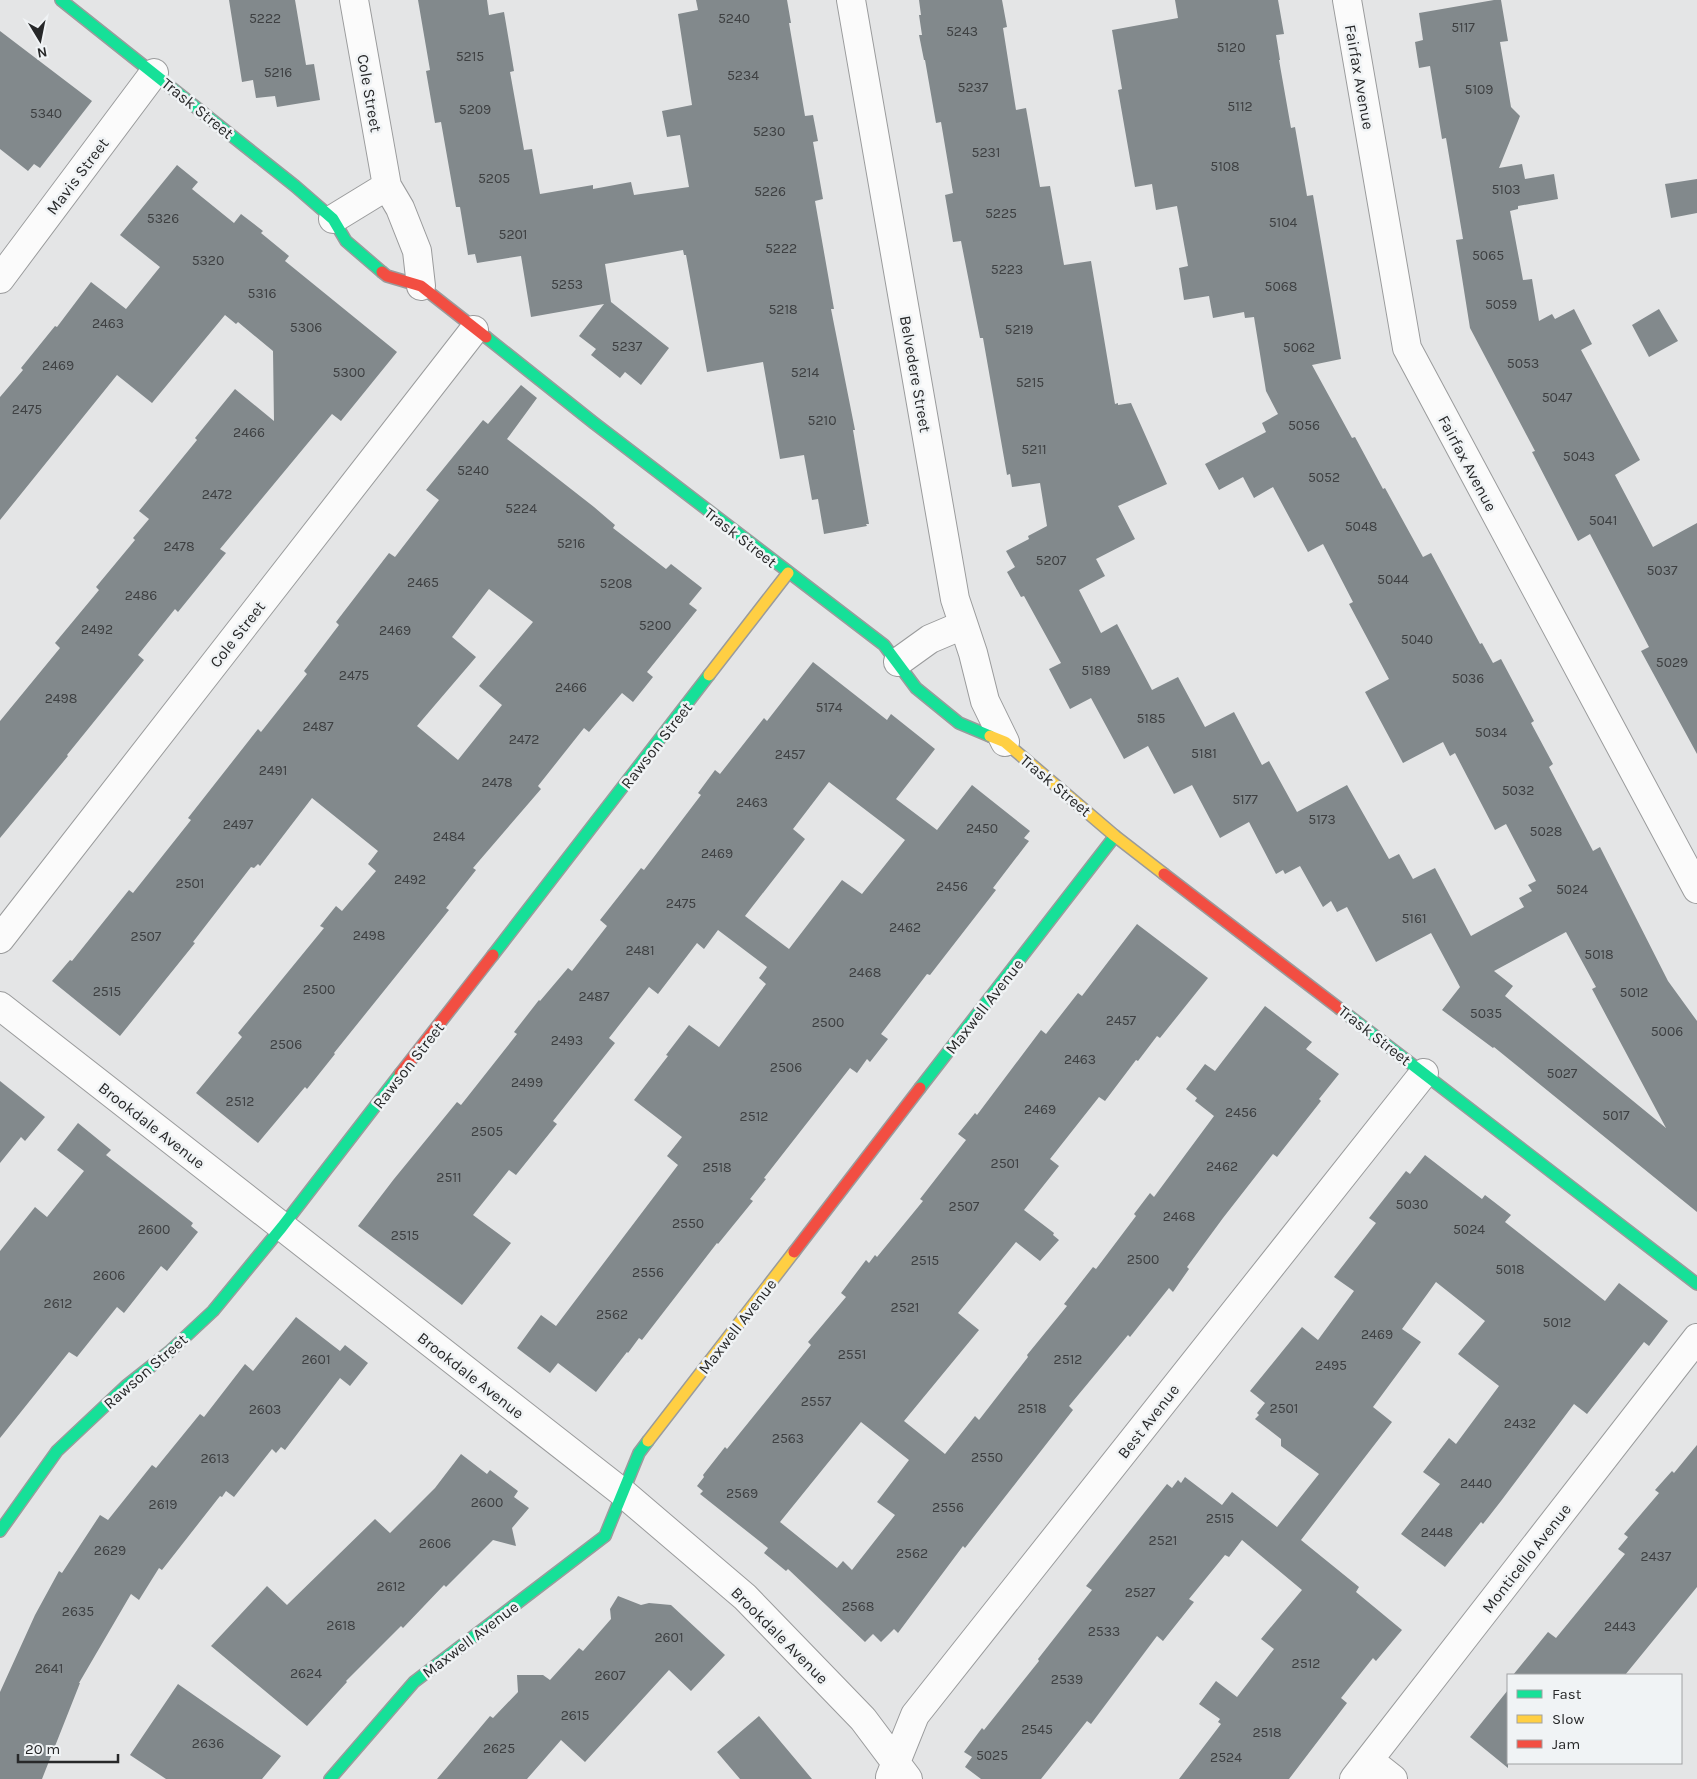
<svg xmlns="http://www.w3.org/2000/svg" width="1697" height="1779" font-family="Karla,sans-serif">
  <rect width="100%" height="100%" fill="#e4e5e6"/>
  <path fill="#82898c" fill-rule="evenodd" d="M229 0H295L306 65 314 64 320 100 277 107 275 96 256 98 253 80 242 82Z
    M418 0H487L489 15 504 12 514 71 510 72 524 150 532 149 540 194 593 185V189L631 182 634 195 689 187 680 135 667 137 662 111 692 105 678 14 698 10 696 0H787L791 23H789L805 116 813 115 818 141 813 142 823 199 815 201 834 309H831L855 430H853L869 524H866L867 526 824 534 818 499 812 500 804 455 780 459 763 362 707 372 686 255H684L683 250 605 264 611 302 669 348 641 385 625 372 620 378 591 355 596 349 579 336 604 304 531 317 521 256 477 263 475 254 468 255 460 207H456L441 122 435 123 426 71 430 70Z
    M919 0H1002L1007 27 1003 28 1016 110 1026 108 1040 187 1050 186 1064 265 1091 261 1115 404 1118 403V405L1131 403 1167 484 1118 506 1135 539 1096 559 1105 576 1079 590 1101 633 1117 624 1152 690 1178 677 1205 727 1234 712 1262 765 1269 761 1297 812 1347 785 1389 859 1399 854 1413 879 1435 868 1471 936 1524 907 1519 898 1532 891 1528 885 1536 881 1506 824 1495 830 1455 753 1450 756 1443 742 1403 763 1365 692 1389 679 1349 604 1353 602 1323 544 1308 552 1273 487 1254 498 1243 477 1219 490 1205 464 1266 432 1262 423 1278 414 1266 391 1254 317 1245 318 1244 312 1213 318 1209 296 1184 300 1179 268 1188 266 1177 206 1156 210 1152 184 1135 187 1118 90 1122 89 1112 30 1178 18 1175 0H1278L1284 34 1276 35 1280 60H1279L1291 128 1295 127 1307 196 1313 195 1341 359 1312 365 1352 438 1355 437 1383 489 1385 488 1423 557 1431 553 1480 644 1482 643 1493 663 1501 659 1534 721 1531 723 1553 764 1549 767 1593 851 1600 847 1668 981 1697 1021V1212L1494 1047 1493 1048 1442 1010 1460 987 1431 933 1376 962 1347 907 1337 912 1331 901 1323 907 1300 866 1285 874 1283 870 1276 874 1249 822 1220 838 1192 785 1174 794 1148 746 1124 759 1091 698 1070 709 1049 669 1061 663 1024 596 1021 597 1007 572 1015 567 1006 551 1029 539 1028 536 1047 526 1040 483 1012 487 1010 474 1007 475 983 338H980L961 241 953 242 945 195 953 193 941 122 936 123 925 60H924L919 35H922L919 15H921ZM1566 932 1596 987 1592 989 1666 1128 1505 996 1513 986 1494 971Z
    M1494 0H1501L1508 41 1500 42 1511 107 1520 116 1499 168 1522 164 1525 179 1554 174 1558 199 1518 206V209L1510 211 1523 280 1532 279 1539 321 1552 314 1555 319 1574 309 1592 344 1581 350 1640 460 1615 475 1653 547 1697 523V754L1641 651 1649 647 1590 534 1578 541 1532 452 1535 451 1470 328 1456 240 1463 239 1446 138 1442 139 1430 66 1419 68 1415 42 1423 40 1419 13Z
    M0 31 92 101 40 168 34 164 28 171 0 149Z
    M177 165 198 182 192 189 234 223 241 214 263 231 261 233 289 256 285 261 397 352 341 421 332 414 220 549 226 553 178 612 175 609 138 655 144 660 67 755 68 756 0 838V721L60 648 55 643 99 590 96 587 135 540 133 538 149 519 139 511 197 440 195 438 235 389 274 421 273 351 238 322 236 324 225 315 152 403 117 375 0 520V397L23 370 21 368 55 326 57 327 91 282 126 309 160 267 120 235Z
    M1697 179V213L1671 218 1665 184Z
    M1659 309 1678 341 1649 357 1632 325Z
    M521 385 537 398 507 439 594 507 615 525 613 528 666 569 671 564 702 588 689 604 697 610 647 672 653 677 633 702 622 693 589 732 584 728 538 786 541 789 473 868 476 870 446 908 449 910 334 1053 335 1054 307 1089 305 1087 258 1143 196 1093 242 1037 238 1033 324 928 320 926 336 906 342 911 376 871 368 864 378 851 312 798 260 866 258 864 254 868 251 867 193 942 195 943 120 1036 52 981 70 960 72 961 129 890 133 893 191 820 188 818 258 729 261 732 307 674 304 671 339 625 336 622 389 553 395 557 439 500 426 490 483 420 488 424ZM489 589 533 622 479 686 502 705 458 760 417 726 476 657 452 637Z
    M813 662 887 720 891 714 935 749 896 799 937 830 972 785 1030 831 1024 838 1029 841 993 888 996 890 930 975 927 974 881 1034 888 1039 870 1062 867 1059 857 1073 850 1068 764 1178 766 1179 750 1199 753 1201 718 1244 717 1243 642 1340 639 1338 628 1353 627 1352 596 1392 558 1363 550 1373 517 1348 541 1315 556 1326 678 1165 667 1156 682 1137 634 1100 668 1056 666 1055 689 1025 719 1047 766 984 759 978 767 967 718 930 704 949 697 943 658 994 649 987 609 1038 615 1043 553 1121 557 1124 516 1175 509 1170 473 1215 511 1243 462 1305 358 1226 394 1179 457 1102 461 1105 517 1034 514 1032 539 1000 540 1001 568 968 572 971 607 926 600 920 641 868 644 870 701 795 698 793 715 770 720 774 764 718 767 721ZM829 782 905 840 862 894 842 880 789 949 745 916 805 839 793 829Z
    M1137 924 1208 978 1160 1038 1157 1036 1138 1061 1136 1060 1105 1101 1099 1097 1050 1159 1059 1166 1024 1210 1054 1233 1053 1235 1059 1240 1040 1261 1016 1242 958 1313 979 1330 904 1421 945 1454 975 1416 979 1420 1028 1357 1027 1355 1067 1306 1064 1304 1093 1267 1096 1269 1136 1216 1134 1214 1150 1193 1154 1197 1214 1116 1195 1101 1197 1098 1186 1089 1205 1064 1215 1071 1265 1006 1312 1042 1306 1049 1339 1074 1319 1099 1321 1101 1277 1157 1273 1154 1223 1218 1187 1267 1189 1269 1173 1292 1169 1288 1130 1337 1128 1335 1069 1406 1073 1410 965 1548 963 1546 898 1633 894 1629 881 1642 873 1634 865 1642 788 1569 786 1571 764 1553 768 1548 700 1494 703 1491 697 1486 704 1477 703 1475 725 1447 727 1449 811 1345 808 1342 846 1297 841 1293 866 1260 869 1263 875 1255 877 1257 923 1201 920 1199 966 1140 958 1134 975 1113 977 1115 1041 1030 1046 1034 1078 993 1082 996ZM861 1422 909 1460 877 1502 895 1515 852 1570 843 1561 837 1568 780 1522Z
    M0 1081 45 1117 25 1141 21 1137 0 1163Z
    M78 1123 111 1150 106 1155 193 1223 191 1226 198 1232 167 1271 161 1266 124 1313 117 1307 77 1357 69 1352 0 1438V1251L35 1207 47 1217 84 1171 57 1150Z
    M1425 1155 1482 1199 1485 1195 1511 1215 1505 1222 1605 1301 1619 1283 1668 1321 1649 1346 1644 1342 1587 1414 1574 1404 1501 1501 1483 1524 1481 1522 1445 1567 1401 1534 1440 1484 1423 1472 1449 1438 1456 1444 1499 1386 1458 1354 1485 1321 1436 1282 1402 1329 1421 1342 1373 1407 1392 1422 1301 1540 1359 1587 1356 1592 1402 1630 1376 1661 1373 1658 1341 1698 1347 1703 1289 1779H1179L1221 1724 1218 1722 1220 1719 1199 1704 1216 1681 1237 1697 1274 1649 1261 1639 1302 1590 1242 1540 1229 1557 1225 1555 1189 1599 1194 1602 1163 1641 1157 1636 1091 1724 1087 1721 1041 1779H981L965 1767 972 1757 964 1752 982 1728 984 1730 1039 1661 1038 1659 1092 1590 1086 1586 1167 1484 1172 1488 1178 1480 1181 1483 1185 1477 1222 1505 1232 1492 1277 1527 1319 1474 1281 1446V1439L1255 1419 1259 1415 1257 1413 1265 1403 1250 1391 1302 1327 1318 1340 1354 1291 1334 1277 1376 1223 1369 1218 1406 1171 1410 1174Z
    M296 1317 340 1351 345 1345 368 1363 350 1386 340 1378 285 1450 281 1447 276 1453 272 1449 234 1497 226 1491 222 1497 220 1496 162 1570 159 1568 139 1600 131 1594 79 1683H80L42 1779H0V1692L35 1615 59 1571 62 1573 100 1515 108 1520 152 1465 156 1468 200 1414 204 1417 245 1364 253 1371Z
    M1697 1445V1587L1625 1675H1513L1548 1632 1556 1638 1625 1554 1618 1549 1628 1537 1624 1534 1659 1493 1655 1490 1672 1471 1674 1473Z
    M461 1454 487 1474 490 1470 518 1491 514 1497 529 1508 512 1528 516 1546 493 1540 446 1587 444 1585 403 1628 401 1626 346 1681 347 1682 307 1726 211 1646 267 1586 287 1605 375 1519 390 1533 435 1488Z
    M618 1596 641 1605 649 1603 671 1605 725 1655 691 1691 669 1670 585 1762 561 1740 527 1779H437L490 1716 493 1718 518 1692 517 1675H543L550 1680 579 1648 583 1651 611 1619 610 1609Z
    M178 1684 281 1756 262 1779H166L130 1755Z
    M1508 1690V1768L1470 1737Z
    M759 1716 812 1779H740L717 1752Z"/>
  <g fill="none" stroke-linecap="round" stroke-linejoin="round">
    <g stroke="#9a9b9c" stroke-width="30">
      <path id="street" d="M354 0 387 186 400 208 417 251 421 286
        M851 0 955 599 973 653 985 701 1005 742
        M1347 0 1407 348 1697 889
        M333 219 387 186
        M0 279 154 73
        M898 662 930 639 963 625
        M0 939 474 330
        M0 1006 623 1493 745 1597 863 1719 908 1779
        M1369 1760 1393 1779
        M890 1777 915 1715 1424 1073
        M1354 1779 1697 1338"/>
    </g>
    <g stroke="#9a9b9c" stroke-width="14">
      <path id="fast" d="M61 0 295 186 333 219 346 241 382 272
        M486 337 594 423 884 645 916 688 959 723 990 736
        M493 955 709 675
        M1340 1009 1697 1284
        M920 1088 1115 836
        M0 1531 57 1451 126 1386 169 1352 213 1311 282 1227 400 1074
        M330 1779 414 1682 605 1536 639 1453 648 1441"/>
    </g>
    <g stroke="#9a9b9c" stroke-width="14">
      <path id="slow" d="M709 675 788 573
        M990 736 1005 742 1115 836 1164 874
        M648 1441 794 1252"/>
    </g>
    <g stroke="#9a9b9c" stroke-width="14">
      <path id="jam" d="M382 272 387 276 421 286 486 337
        M1164 874 1340 1009
        M400 1074 493 955
        M794 1252 920 1088"/>
    </g>
    <use href="#street" stroke="#fbfbfb" stroke-width="28"/>
    <use href="#fast" stroke="#16e098" stroke-width="11"/>
    <use href="#slow" stroke="#ffcf43" stroke-width="11"/>
    <use href="#jam" stroke="#f24e42" stroke-width="11"/>
  </g>
  <g text-anchor="middle" stroke-width="5" stroke-linejoin="round" paint-order="stroke">
    <g font-size="14" fill="#3e4042">
      <text x="265" y="23">5222</text>
      <text x="734" y="23">5240</text>
      <text x="1463" y="32">5117</text>
      <text x="962" y="36">5243</text>
      <text x="1231" y="52">5120</text>
      <text x="470" y="61">5215</text>
      <text x="278" y="77">5216</text>
      <text x="743" y="80">5234</text>
      <text x="973" y="92">5237</text>
      <text x="1479" y="94">5109</text>
      <text x="1240" y="111">5112</text>
      <text x="475" y="114">5209</text>
      <text x="46" y="118">5340</text>
      <text x="769" y="136">5230</text>
      <text x="986" y="157">5231</text>
      <text x="1225" y="171">5108</text>
      <text x="494" y="183">5205</text>
      <text x="1506" y="194">5103</text>
      <text x="770" y="196">5226</text>
      <text x="1001" y="218">5225</text>
      <text x="163" y="223">5326</text>
      <text x="1283" y="227">5104</text>
      <text x="513" y="239">5201</text>
      <text x="781" y="253">5222</text>
      <text x="1488" y="260">5065</text>
      <text x="208" y="265">5320</text>
      <text x="1007" y="274">5223</text>
      <text x="567" y="289">5253</text>
      <text x="1281" y="291">5068</text>
      <text x="262" y="298">5316</text>
      <text x="1501" y="309">5059</text>
      <text x="783" y="314">5218</text>
      <text x="108" y="328">2463</text>
      <text x="306" y="332">5306</text>
      <text x="1019" y="334">5219</text>
      <text x="627" y="351">5237</text>
      <text x="1299" y="352">5062</text>
      <text x="1523" y="368">5053</text>
      <text x="58" y="370">2469</text>
      <text x="349" y="377">5300</text>
      <text x="805" y="377">5214</text>
      <text x="1030" y="387">5215</text>
      <text x="1557" y="402">5047</text>
      <text x="27" y="414">2475</text>
      <text x="822" y="425">5210</text>
      <text x="1304" y="430">5056</text>
      <text x="249" y="437">2466</text>
      <text x="1034" y="454">5211</text>
      <text x="1579" y="461">5043</text>
      <text x="473" y="475">5240</text>
      <text x="1324" y="482">5052</text>
      <text x="217" y="499">2472</text>
      <text x="521" y="513">5224</text>
      <text x="1603" y="525">5041</text>
      <text x="1361" y="531">5048</text>
      <text x="571" y="548">5216</text>
      <text x="179" y="551">2478</text>
      <text x="1051" y="565">5207</text>
      <text x="1662" y="575">5037</text>
      <text x="1393" y="584">5044</text>
      <text x="423" y="587">2465</text>
      <text x="616" y="588">5208</text>
      <text x="141" y="600">2486</text>
      <text x="655" y="630">5200</text>
      <text x="97" y="634">2492</text>
      <text x="395" y="635">2469</text>
      <text x="1417" y="644">5040</text>
      <text x="1672" y="667">5029</text>
      <text x="1096" y="675">5189</text>
      <text x="354" y="680">2475</text>
      <text x="1468" y="683">5036</text>
      <text x="571" y="692">2466</text>
      <text x="61" y="703">2498</text>
      <text x="829" y="712">5174</text>
      <text x="1151" y="723">5185</text>
      <text x="318" y="731">2487</text>
      <text x="1491" y="737">5034</text>
      <text x="524" y="744">2472</text>
      <text x="1204" y="758">5181</text>
      <text x="790" y="759">2457</text>
      <text x="273" y="775">2491</text>
      <text x="497" y="787">2478</text>
      <text x="1518" y="795">5032</text>
      <text x="1245" y="804">5177</text>
      <text x="752" y="807">2463</text>
      <text x="1322" y="824">5173</text>
      <text x="238" y="829">2497</text>
      <text x="982" y="833">2450</text>
      <text x="1546" y="836">5028</text>
      <text x="449" y="841">2484</text>
      <text x="717" y="858">2469</text>
      <text x="410" y="884">2492</text>
      <text x="190" y="888">2501</text>
      <text x="952" y="891">2456</text>
      <text x="1572" y="894">5024</text>
      <text x="681" y="908">2475</text>
      <text x="1414" y="923">5161</text>
      <text x="905" y="932">2462</text>
      <text x="369" y="940">2498</text>
      <text x="146" y="941">2507</text>
      <text x="640" y="955">2481</text>
      <text x="1599" y="959">5018</text>
      <text x="865" y="977">2468</text>
      <text x="319" y="994">2500</text>
      <text x="107" y="996">2515</text>
      <text x="1634" y="997">5012</text>
      <text x="594" y="1001">2487</text>
      <text x="1486" y="1018">5035</text>
      <text x="1121" y="1025">2457</text>
      <text x="828" y="1027">2500</text>
      <text x="1667" y="1036">5006</text>
      <text x="567" y="1045">2493</text>
      <text x="286" y="1049">2506</text>
      <text x="1080" y="1064">2463</text>
      <text x="786" y="1072">2506</text>
      <text x="1562" y="1078">5027</text>
      <text x="527" y="1087">2499</text>
      <text x="240" y="1106">2512</text>
      <text x="1040" y="1114">2469</text>
      <text x="1241" y="1117">2456</text>
      <text x="1616" y="1120">5017</text>
      <text x="754" y="1121">2512</text>
      <text x="487" y="1136">2505</text>
      <text x="1005" y="1168">2501</text>
      <text x="1222" y="1171">2462</text>
      <text x="717" y="1172">2518</text>
      <text x="449" y="1182">2511</text>
      <text x="1412" y="1209">5030</text>
      <text x="964" y="1211">2507</text>
      <text x="1179" y="1221">2468</text>
      <text x="688" y="1228">2550</text>
      <text x="154" y="1234">2600</text>
      <text x="1469" y="1234">5024</text>
      <text x="405" y="1240">2515</text>
      <text x="1143" y="1264">2500</text>
      <text x="925" y="1265">2515</text>
      <text x="1510" y="1274">5018</text>
      <text x="648" y="1277">2556</text>
      <text x="109" y="1280">2606</text>
      <text x="58" y="1308">2612</text>
      <text x="905" y="1312">2521</text>
      <text x="612" y="1319">2562</text>
      <text x="1557" y="1327">5012</text>
      <text x="1377" y="1339">2469</text>
      <text x="852" y="1359">2551</text>
      <text x="316" y="1364">2601</text>
      <text x="1068" y="1364">2512</text>
      <text x="1331" y="1370">2495</text>
      <text x="816" y="1406">2557</text>
      <text x="1032" y="1413">2518</text>
      <text x="1284" y="1413">2501</text>
      <text x="265" y="1414">2603</text>
      <text x="1520" y="1428">2432</text>
      <text x="788" y="1443">2563</text>
      <text x="987" y="1462">2550</text>
      <text x="215" y="1463">2613</text>
      <text x="1476" y="1488">2440</text>
      <text x="742" y="1498">2569</text>
      <text x="487" y="1507">2600</text>
      <text x="163" y="1509">2619</text>
      <text x="948" y="1512">2556</text>
      <text x="1220" y="1523">2515</text>
      <text x="1437" y="1537">2448</text>
      <text x="1163" y="1545">2521</text>
      <text x="435" y="1548">2606</text>
      <text x="110" y="1555">2629</text>
      <text x="912" y="1558">2562</text>
      <text x="1656" y="1561">2437</text>
      <text x="391" y="1591">2612</text>
      <text x="1140" y="1597">2527</text>
      <text x="858" y="1611">2568</text>
      <text x="78" y="1616">2635</text>
      <text x="341" y="1630">2618</text>
      <text x="1620" y="1631">2443</text>
      <text x="1104" y="1636">2533</text>
      <text x="669" y="1642">2601</text>
      <text x="1306" y="1668">2512</text>
      <text x="49" y="1673">2641</text>
      <text x="306" y="1678">2624</text>
      <text x="610" y="1680">2607</text>
      <text x="1067" y="1684">2539</text>
      <text x="575" y="1720">2615</text>
      <text x="1037" y="1734">2545</text>
      <text x="1267" y="1737">2518</text>
      <text x="208" y="1748">2636</text>
      <text x="499" y="1753">2625</text>
      <text x="992" y="1760">5025</text>
      <text x="1226" y="1762">2524</text>
    </g>
    <g font-size="16" fill="#272829" stroke="#f0f3f5">
      <text transform="translate(1360 77) rotate(80)" y="6">Fairfax Avenue</text>
      <text transform="translate(370 93) rotate(80)" y="6">Cole Street</text>
      <text transform="translate(198 108) rotate(39)" y="6">Trask Street</text>
      <text transform="translate(77 176) rotate(-53)" y="6">Mavis Street</text>
      <text transform="translate(916 374) rotate(80)" y="6">Belvedere Street</text>
      <text transform="translate(1468 463) rotate(62)" y="6">Fairfax Avenue</text>
      <text transform="translate(741 537) rotate(38)" y="6">Trask Street</text>
      <text transform="translate(237 634) rotate(-52)" y="6">Cole Street</text>
      <text transform="translate(656 745) rotate(-52)" y="6">Rawson Street</text>
      <text transform="translate(1056 785) rotate(40)" y="6">Trask Street</text>
      <text transform="translate(984 1006) rotate(-52)" y="6">Maxwell Avenue</text>
      <text transform="translate(1375 1035) rotate(38)" y="6">Trask Street</text>
      <text transform="translate(408 1065) rotate(-52)" y="6">Rawson Street</text>
      <text transform="translate(152 1125) rotate(38)" y="6">Brookdale Avenue</text>
      <text transform="translate(737 1326) rotate(-52)" y="6">Maxwell Avenue</text>
      <text transform="translate(145 1371) rotate(-41)" y="6">Rawson Street</text>
      <text transform="translate(471 1375) rotate(38)" y="6">Brookdale Avenue</text>
      <text transform="translate(1148 1421) rotate(-52)" y="6">Best Avenue</text>
      <text transform="translate(1526 1558) rotate(-52)" y="6">Monticello Avenue</text>
      <text transform="translate(780 1635) rotate(45)" y="6">Brookdale Avenue</text>
      <text transform="translate(470 1639) rotate(-37)" y="6">Maxwell Avenue</text>
    </g>
  </g>
  <rect x="1507" y="1674" width="175" height="90" fill="#f0f3f5" stroke="#a0a2a3"/>
  <rect x="1517" y="1690" width="25" height="8" fill="#16e098" stroke="#a0a2a3"/>
  <text x="1552" y="1699" font-size="15" fill="#272829">Fast</text>
  <rect x="1517" y="1715" width="25" height="8" fill="#ffcf43" stroke="#a0a2a3"/>
  <text x="1552" y="1724" font-size="15" fill="#272829">Slow</text>
  <rect x="1517" y="1740" width="25" height="8" fill="#f24e42" stroke="#a0a2a3"/>
  <text x="1552" y="1749" font-size="15" fill="#272829">Jam</text>
  <g transform="translate(40 40) rotate(170)" stroke="#f0f3f5" stroke-width="4" paint-order="stroke">
  <path d="M0-4L9 19L0 12L-9 19Z" fill="#272829"/>
  <text y="-8" font-size="14" font-weight="bold" text-anchor="middle" fill="#272829">N</text>
  </g>
  <path d="M18 1754v8h100v-8" fill="none" stroke="#272829" stroke-width="2.5"/>
  <text x="25" y="1754" font-size="15" fill="#272829" stroke="#f0f3f5" stroke-width="4" paint-order="stroke">20 m</text>
</svg>
